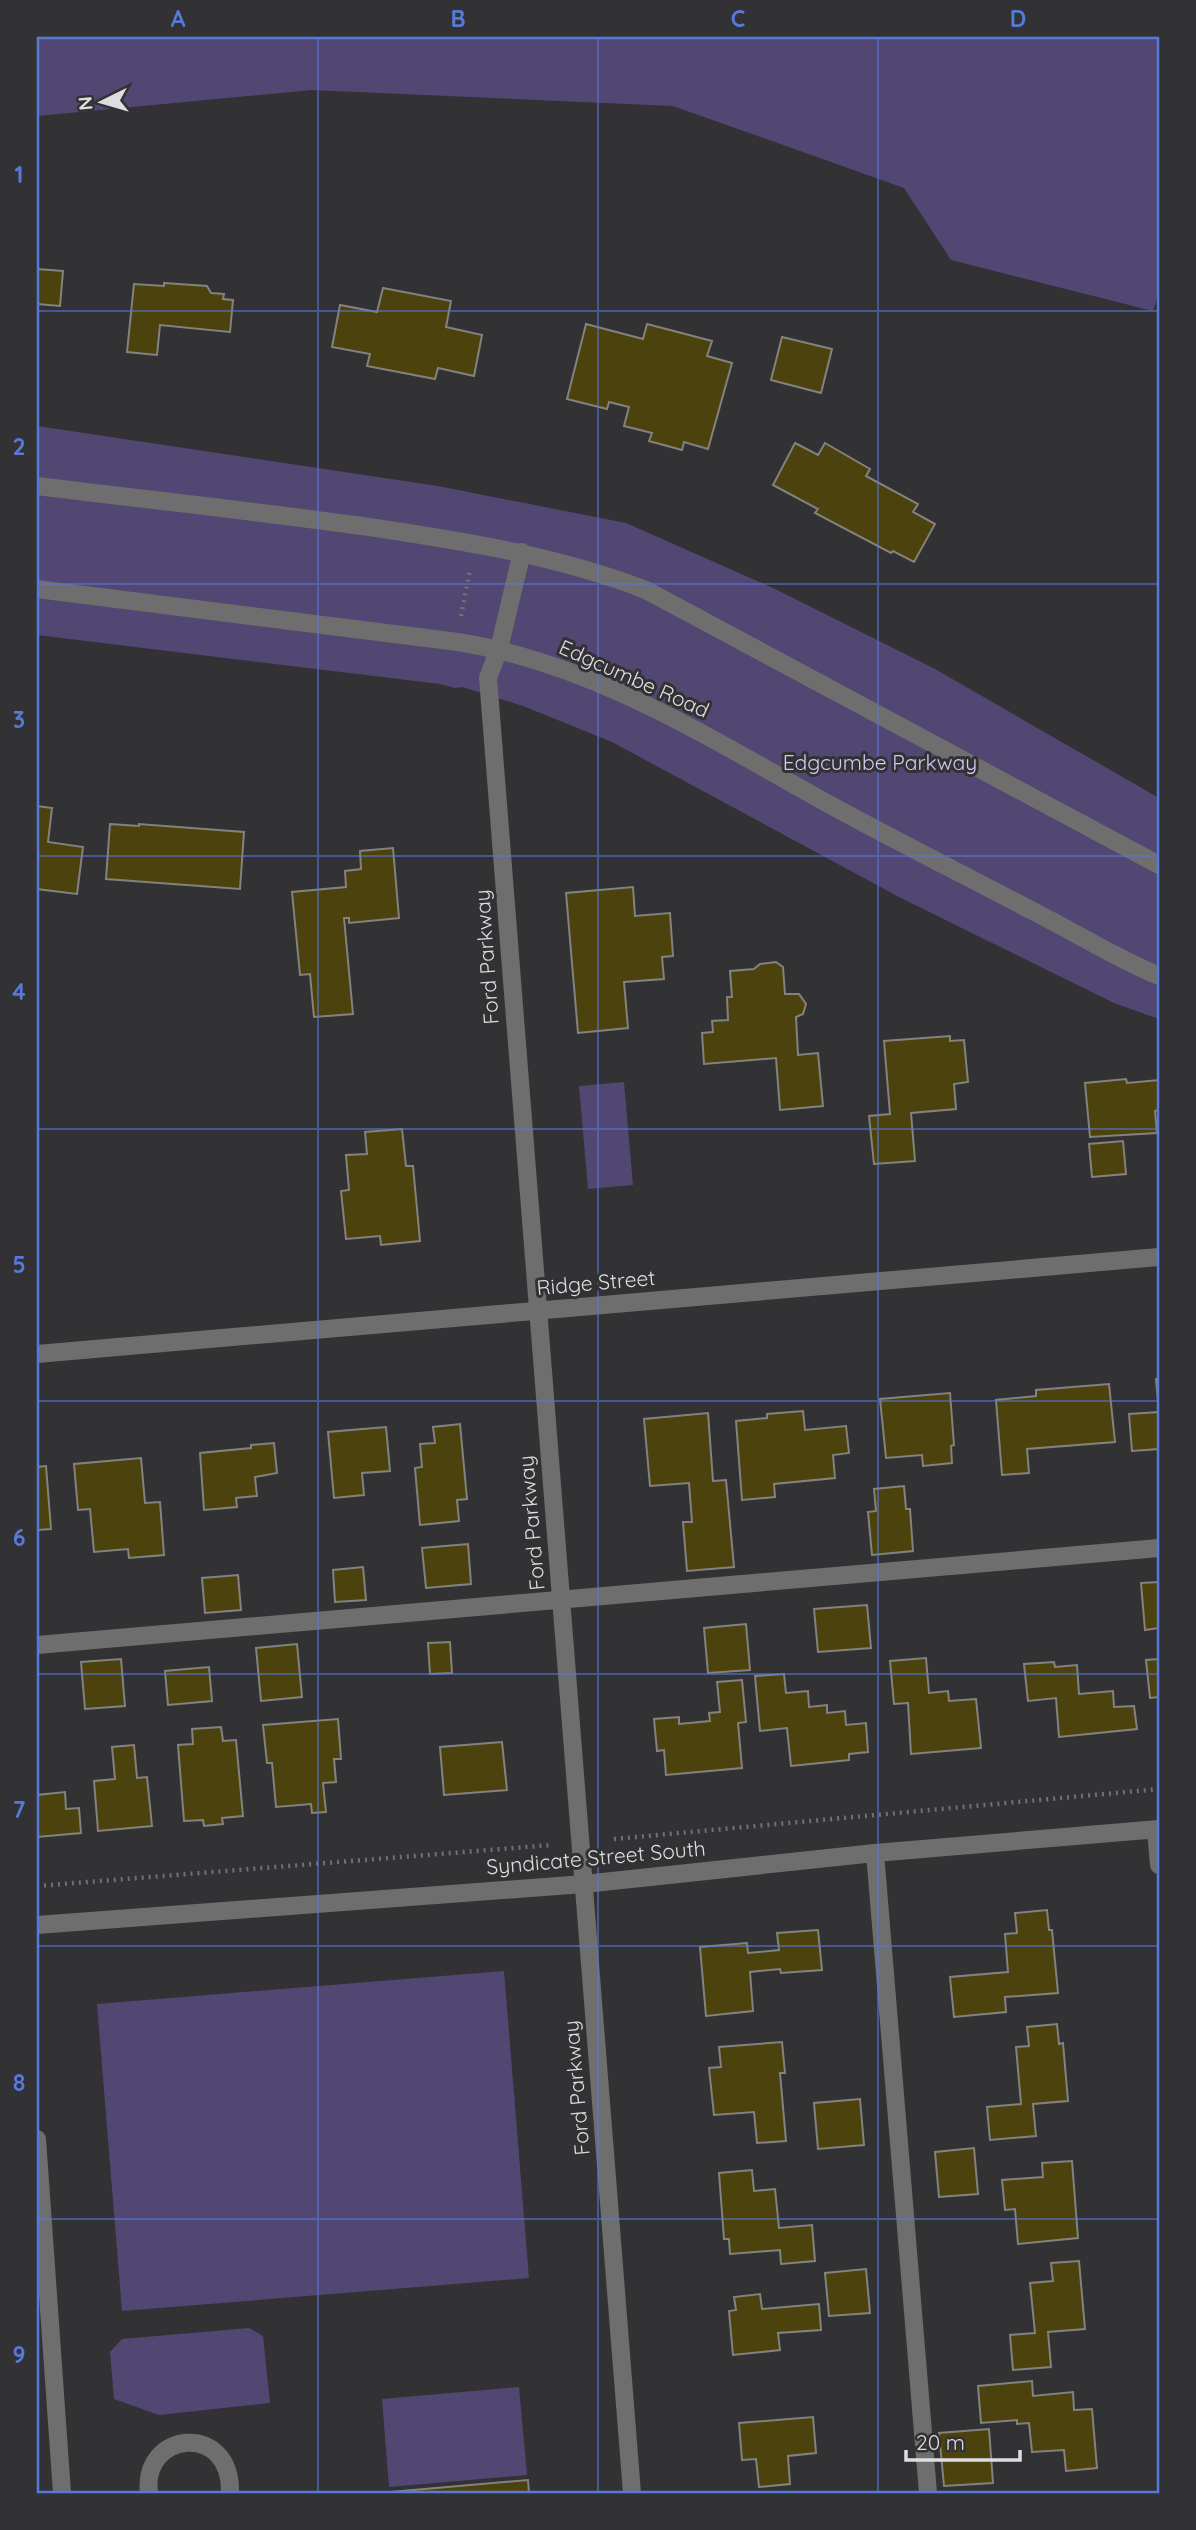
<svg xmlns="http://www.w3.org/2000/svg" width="1196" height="2530" font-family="Quicksand,sans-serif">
  <rect width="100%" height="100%" fill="#323234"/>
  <path fill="#514772" d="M37 37H1159V293L1153 311 951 260 904 188 673 106 312 90 37 116Z
    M37 426 438 486 626 523 773 588 935 669 1159 798V1019L1114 1003 899 897 612 742 523 706 462 687 455 688 440 684 37 635Z
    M624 1082 633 1185 588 1189 579 1086Z
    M504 1971 529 2278 122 2311 97 2004Z
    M249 2328 263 2336 270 2403 159 2415 114 2399 110 2352 122 2339Z
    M519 2387 527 2475 389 2487 382 2399Z"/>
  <path fill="#4c420d" stroke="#83827f" stroke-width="2" d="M37 269 63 271 60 306 37 304Z
    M164 283 207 286 211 293 224 294 223 299 233 300 230 332 160 325 157 355 127 352 134 284 164 286Z
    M383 288 451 301 446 327 482 335 474 376 438 368 435 379 367 366 370 354 332 347 340 305 377 312Z
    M586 324 643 339 647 324 712 341 707 356 732 363 708 449 684 442 682 450 649 441 652 433 624 426 629 407 609 402 607 409 567 399Z
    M782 337 832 349 821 393 771 380Z
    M795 443 818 455 825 443 870 469 866 476 918 504 913 512 935 524 914 562 893 551 891 553 815 513 818 509 773 485Z
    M37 806 52 808 48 842 83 847 77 894 37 889Z
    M110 824 139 826V824L244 832 240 889 106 879Z
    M393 848 399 918 349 923V918H344L353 1014 314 1017 310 974 300 975 292 892 346 887 345 871 361 869 360 851Z
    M633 887 635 916 670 913 673 956 662 957 664 979 624 982 628 1028 578 1033 566 893Z
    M776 962 783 967 785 994H799L806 1004 803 1014 796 1017 798 1055 818 1053 823 1106 780 1110 776 1058 704 1064 702 1033 713 1032 712 1021 728 1020 727 997H732L730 971 754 969 760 964Z
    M950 1036V1041L964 1040 968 1082 954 1084 956 1109 911 1113 915 1161 874 1164 869 1116 890 1114 884 1041Z
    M1126 1079 1127 1083 1159 1080V1110L1155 1111 1157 1133 1090 1137 1085 1083Z
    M402 1129 406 1166H413L420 1241 381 1245 380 1236 346 1239 341 1191 349 1190 346 1155 367 1154 365 1132Z
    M1123 1141 1126 1174 1092 1177 1089 1144Z
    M1156 1379H1159V1449L1132 1451 1129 1414 1159 1412Z
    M1109 1384 1115 1442 1027 1449 1029 1473 1002 1475 996 1400 1036 1396V1390Z
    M950 1393 954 1445 951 1446 952 1463 923 1466 922 1455 886 1458 880 1399Z
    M803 1411 805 1430 846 1426 849 1453 833 1455 835 1478 774 1484 775 1497 742 1500 736 1421 767 1418V1414Z
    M708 1413 713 1481 726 1480 734 1567 687 1571 683 1522H692L689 1483 650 1486 644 1419Z
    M460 1424 467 1499 457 1500 459 1521 420 1525 415 1468 422 1467 420 1444 435 1443 433 1427Z
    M386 1427 390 1471 362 1473 364 1495 334 1498 328 1432Z
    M274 1443 277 1473 255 1477 257 1496 236 1498 237 1507 204 1510 200 1453 251 1448V1445Z
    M141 1458 145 1503 160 1502 164 1555 129 1558 128 1549 94 1552 90 1509 78 1510 74 1464Z
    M46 1466 51 1529 37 1530V1467Z
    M904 1486 906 1509H910L913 1551 872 1555 868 1512 876 1511 874 1489Z
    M468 1544 471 1584 426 1588 422 1548Z
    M363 1567 366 1600 335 1602 333 1570Z
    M238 1575 241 1610 205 1613 202 1578Z
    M1159 1582V1628L1145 1630 1141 1583Z
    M867 1605 871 1648 818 1652 814 1609Z
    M746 1624 750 1670 708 1673 704 1628Z
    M450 1642 452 1673 430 1674 428 1643Z
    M297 1644 302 1697 261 1701 256 1648Z
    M926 1658 929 1693 948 1691 949 1701 976 1699 981 1748 911 1754 908 1703 894 1704 890 1661Z
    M121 1659 125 1706 85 1709 81 1662Z
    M1159 1659V1697L1150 1698 1146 1660Z
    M1054 1662 1055 1667 1077 1665 1079 1694 1113 1691 1114 1707 1134 1706 1137 1729 1059 1737 1056 1698 1028 1701 1024 1664Z
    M209 1667 212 1701 168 1705 165 1671Z
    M784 1674 786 1693 808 1691 809 1707 827 1705V1713L845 1711 846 1725 866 1723 868 1752 849 1754V1760L791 1766 787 1728 760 1731 755 1676Z
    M742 1680 746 1722 738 1723 742 1768 666 1775 664 1750 657 1751 654 1719 679 1717V1724L710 1721 709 1713 720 1712 717 1682Z
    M338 1719 341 1759H334L336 1782 323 1783 326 1812 312 1813 311 1804 276 1807 272 1763H267L263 1725Z
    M221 1727 223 1741 236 1740 243 1816 222 1818 223 1824 204 1826 203 1820 184 1821 178 1745 193 1744 192 1729Z
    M502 1742 507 1790 444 1795 440 1747Z
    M134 1745 137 1778 147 1777 152 1826 98 1831 94 1781 115 1779 112 1747Z
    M65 1792 66 1809 79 1808 81 1833 37 1837V1795Z
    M1047 1910 1049 1930H1052L1058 1993 1005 1997 1006 2012 954 2017 950 1977 1008 1972 1005 1934 1017 1933 1015 1913Z
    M818 1930 822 1970 781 1973 780 1969 750 1972 753 2011 706 2016 700 1947 747 1943 748 1953 779 1950 777 1933Z
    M1057 2024 1059 2044 1063 2043 1068 2101 1033 2104 1036 2136 990 2140 987 2107 1021 2104 1016 2047 1029 2046 1027 2027Z
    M782 2042 785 2073H780L786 2141 757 2143 754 2112 714 2115 709 2068 721 2067 719 2047Z
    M860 2099 864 2145 818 2149 814 2103Z
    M974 2148 978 2194 939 2197 935 2152Z
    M1072 2161 1078 2238 1018 2244 1015 2209 1005 2210 1002 2180 1043 2177 1042 2163Z
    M752 2170 754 2191 775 2189 779 2228 812 2225 815 2261 781 2264 780 2250 730 2254 729 2239H724L719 2173Z
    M1079 2261 1085 2329 1048 2332 1051 2367 1013 2370 1010 2335 1035 2333 1030 2283 1053 2281 1051 2263Z
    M866 2269 870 2313 829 2316 825 2273Z
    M760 2294 762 2309 819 2304 821 2330 778 2333 780 2350 733 2355 729 2311 736 2310 734 2297Z
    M1032 2381 1033 2396 1073 2392 1074 2410 1092 2409 1097 2468 1066 2471 1064 2450 1032 2452 1029 2423 1017 2424V2420L981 2423 978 2386Z
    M813 2417 816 2453 788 2456 790 2484 759 2487 756 2459 742 2460 739 2423Z
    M989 2429 993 2483 944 2486 939 2433Z
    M528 2480 529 2493H391V2492Z"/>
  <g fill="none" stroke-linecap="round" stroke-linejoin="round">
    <path stroke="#717173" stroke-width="4.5" stroke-dasharray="2 5" stroke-linecap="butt" d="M461 616 470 570
      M614 1839 1159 1789
      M37 1886 552 1845"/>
    <path stroke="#6e6e6f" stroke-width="18" d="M37 486C150 500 263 512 376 528 468 542 558 556 646 590L1159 865
      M522 552 499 649 488 678 632 2493
      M37 589 458 642C596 664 714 741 834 807 904 845 976 881 1046 918 1083 937 1120 960 1159 976
      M37 1354 1159 1257
      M37 1645 1159 1548
      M1156 1830 1159 1865
      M875 1853 928 2493
      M37 1925 584 1884 875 1853 1159 1829
      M37 2139 62 2493
      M149 2493C141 2431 232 2421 230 2493"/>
  </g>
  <path fill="none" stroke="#5779da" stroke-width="2" stroke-opacity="0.55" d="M318 37V2493M598 37V2493M878 37V2493M37 311H1159M37 584H1159M37 856H1159M37 1129H1159M37 1401H1159M37 1674H1159M37 1946H1159M37 2219H1159"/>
  <g text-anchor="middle" stroke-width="6" stroke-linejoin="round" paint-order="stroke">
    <g font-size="21" fill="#dedddf" stroke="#323234">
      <text transform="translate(634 679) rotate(24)" y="7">Edgcumbe Road</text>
      <text transform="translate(487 957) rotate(-94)" y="7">Ford Parkway</text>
      <text transform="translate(596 1283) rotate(-5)" y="7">Ridge Street</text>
      <text transform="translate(532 1523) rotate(-95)" y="7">Ford Parkway</text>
      <text transform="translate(596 1858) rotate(-5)" y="7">Syndicate Street South</text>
      <text transform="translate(577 2088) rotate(-95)" y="7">Ford Parkway</text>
    </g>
    <g font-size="21" fill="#d1c9f3" stroke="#323234">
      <text x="880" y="770">Edgcumbe Parkway</text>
    </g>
  </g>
  <rect width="1196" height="2530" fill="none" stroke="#323234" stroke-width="77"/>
  <g transform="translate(102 102) rotate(265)" stroke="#323234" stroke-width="5" paint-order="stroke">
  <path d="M0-5L12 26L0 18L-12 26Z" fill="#dedddf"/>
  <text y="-10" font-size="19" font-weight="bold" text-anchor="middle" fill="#dedddf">N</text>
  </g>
  <path d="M906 2450v10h114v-10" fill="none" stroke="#dedddf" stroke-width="3.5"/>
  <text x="916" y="2450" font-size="21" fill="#dedddf" stroke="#323234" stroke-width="5" paint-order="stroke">20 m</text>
  <rect x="38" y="38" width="1120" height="2454" fill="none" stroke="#5779da" stroke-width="2.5"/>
  <g font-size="23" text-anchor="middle" font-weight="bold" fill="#5779da">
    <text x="178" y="27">A</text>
    <text x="458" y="27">B</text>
    <text x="738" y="27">C</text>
    <text x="1018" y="27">D</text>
    <text x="19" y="183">1</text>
    <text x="19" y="455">2</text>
    <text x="19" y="728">3</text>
    <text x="19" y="1000">4</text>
    <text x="19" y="1273">5</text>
    <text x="19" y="1546">6</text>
    <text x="19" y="1818">7</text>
    <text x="19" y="2091">8</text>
    <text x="19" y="2363">9</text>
  </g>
</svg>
